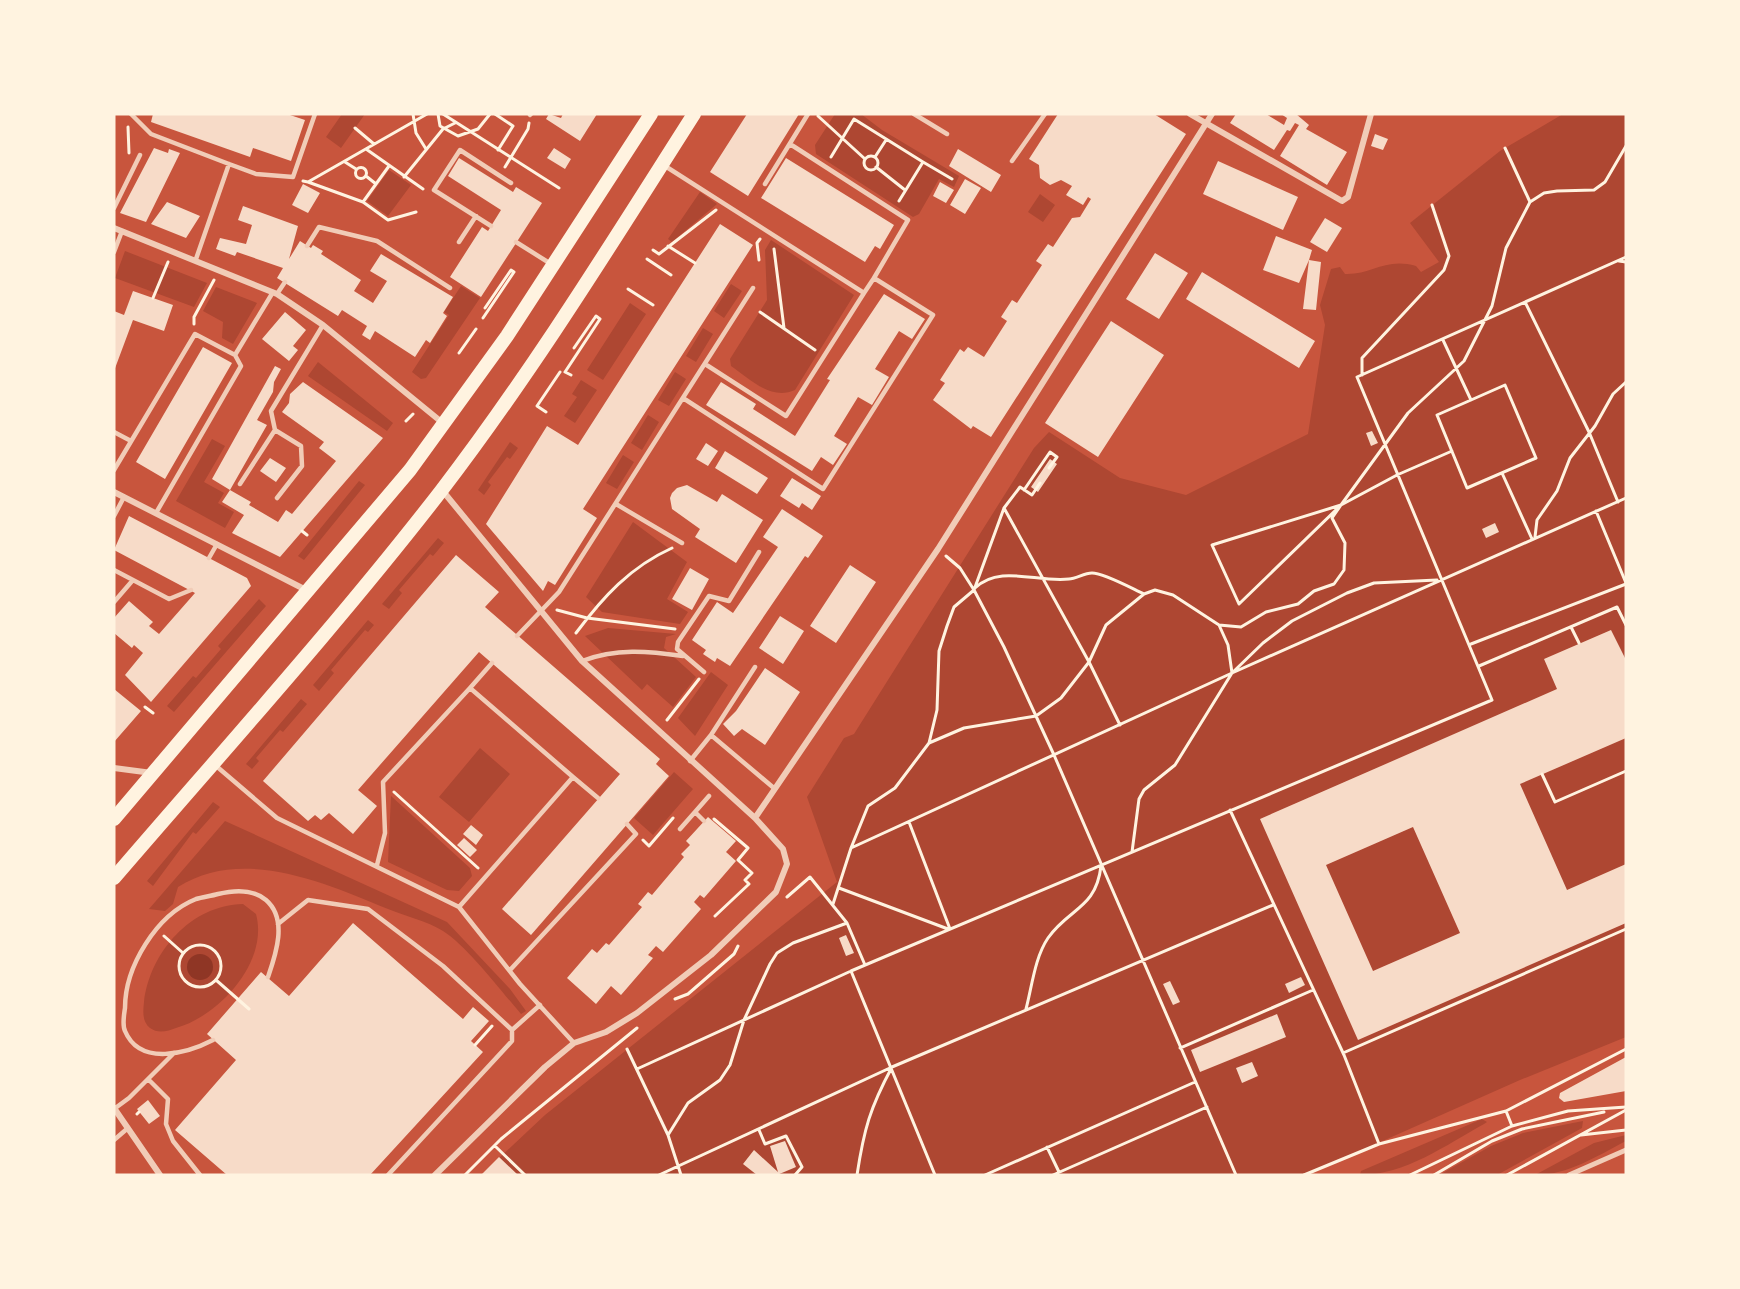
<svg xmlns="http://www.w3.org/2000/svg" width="1740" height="1289" font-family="'Golos Text',sans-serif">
  <rect width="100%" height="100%" fill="#c8553d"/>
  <path fill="#ae4732" d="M342 114H365L341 148 326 137Z
    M835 114H861L882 130 959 176 954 187 939 179 919 214 913 217 816 154 815 145Z
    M1563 114H1626V1037L1520 1080 1306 1175H481L545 1115 837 882 807 797 844 738 854 734 1034 448 1049 432 1120 478 1186 495 1308 434 1325 325 1320 305 1331 269 1340 267 1345 274C1372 275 1385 257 1416 266L1421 272 1439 262 1410 223 1500 151Z
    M389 170 411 185 388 216 367 201Z
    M700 192 717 204 672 242 668 239Z
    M1040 194 1055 205 1043 222 1028 212Z
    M771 240 854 295 795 390C771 401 750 379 731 366L730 359 767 300 765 250Z
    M125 251 207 283 194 307 115 278Z
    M731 284 742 291 724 318 714 311Z
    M461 286 480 298 426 378 421 379 412 372 449 315 444 312Z
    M216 287 257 303 233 344 222 338 223 322 203 311Z
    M630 303 646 314 603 380 587 370Z
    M703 328 713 334 696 362 686 356Z
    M318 362 393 423 387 431 308 376Z
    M675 372 686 379 669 406 658 400Z
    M581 380 597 390 575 423 564 416 577 397 572 394Z
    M648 415 659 422 642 450 631 443Z
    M212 439 225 446 204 482 224 493 218 503 234 512 225 528 176 501Z
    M510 442 518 448 510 459 507 457 488 482 491 485 484 495 478 490Z
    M623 455 634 462 617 489 606 483Z
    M359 481 365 485 304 560 298 556Z
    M633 522 687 562 667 599 688 612 680 624 602 612 586 597Z
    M438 538 444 543 433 556 430 554 399 590 402 593 389 609 382 604Z
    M259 599 266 606 174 712 167 706 193 676 196 678 221 649 218 646Z
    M368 620 374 625 368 632 365 630 331 670 334 673 319 691 313 685Z
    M608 628 676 634 666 637 664 648 696 677 673 707 647 684 642 690 585 636Z
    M711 672 728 685 695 736 678 718Z
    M301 699 307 704 283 732 280 730 256 758 259 761 252 769 246 764Z
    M480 748 510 774 469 822 439 797Z
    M674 772 693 789 653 835 634 818Z
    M391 796 470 868 472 876 459 891 447 890 388 862Z
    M213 802 220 807 196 834 193 832 153 886 147 881Z
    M225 821 447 922 510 989 526 1011 521 1014C500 990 468 947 443 931 427 921 405 916 388 909 325 883 242 846 178 887L173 904 165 911 149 909Z
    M243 904 256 914C269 962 219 1016 176 1028 168 1031 158 1034 150 1028 142 1022 143 1011 144 1002 150 952 191 905 243 904Z
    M1482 1119 1487 1122 1484 1124C1446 1145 1405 1175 1360 1175L1361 1171Z
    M1583 1121 1582 1128 1497 1175H1439L1491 1146 1523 1133Z
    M1626 1135V1141C1597 1156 1568 1175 1535 1175L1594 1143Z"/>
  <path fill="#8f3625" d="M187 967a13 13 0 1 1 26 0a13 13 0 1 1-26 0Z"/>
  <path fill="#f7dbc8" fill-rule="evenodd" d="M153 114H287L305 120 291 161 253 148 250 157 151 122Z
    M549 114 561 118 563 114H597L580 141 546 119Z
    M747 114H799L748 196 710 172Z
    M1058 114H1154L1186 134 991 437 973 426 971 429 933 400 945 383 940 380 960 349 964 352 968 347 984 357 1007 321 1001 317 1012 300 1017 303 1042 265 1036 261 1048 244 1053 247 1072 218 1080 217 1091 199 1088 197 1083 205 1066 195 1072 186 1061 180 1050 185 1040 178 1039 165 1029 159Z
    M1236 114H1266L1284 125 1287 118 1281 114H1296L1309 125 1306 129 1347 152 1327 185 1280 156 1299 125 1295 123 1290 131 1287 130 1274 150 1230 123Z
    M1375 134 1388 139 1383 150 1371 146Z
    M154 148 168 153 169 149 180 153 146 222 120 213Z
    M554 148 571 159 565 169 547 158Z
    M958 149 1001 175 991 192 949 166Z
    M459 158 513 192 516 187 542 203 481 297 450 277 482 227 488 231 501 210 448 176Z
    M786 158 894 225 880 249 875 246 865 262 761 198Z
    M1218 161 1298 197 1283 230 1203 194Z
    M965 179 981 188 965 214 950 205Z
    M940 182 954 190 946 203 933 196Z
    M303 184 320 193 308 213 292 205Z
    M167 202 200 216 186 238 151 224Z
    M243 206 298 226 289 259 300 241 311 248 313 245 323 251 321 254 361 280 354 291 373 303 387 281 370 271 381 254 453 297 443 313 447 316 430 343 426 340 415 357 375 331 370 340 362 335 367 326 342 310 338 316 277 278 283 268 237 252 235 256 216 249 220 238 246 244 252 225 238 220Z
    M1325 218 1342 228 1327 252 1310 242Z
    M720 224 753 245 583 509 597 518 555 585 548 581 543 591 486 524 547 426 578 445Z
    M1276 236 1312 250 1309 260 1321 262 1316 310 1303 309 1309 260 1299 283 1263 270Z
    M1155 253 1188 273 1159 319 1126 299Z
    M1202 272 1315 341 1299 368 1186 299Z
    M133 291 173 305 164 331 133 320 114 371V311L124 315Z
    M884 294 925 319 912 339 899 331 875 369 889 377 872 405 858 397 834 436 847 444 833 465 821 457 812 471 706 405 721 382 756 404 753 409 795 436 830 380 827 379Z
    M285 312 306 330 293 346 298 350 289 361 262 339Z
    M1111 321 1164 355 1098 457 1045 423Z
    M203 347 232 363 165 479 136 462Z
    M275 366 281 369 274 382 273 392 257 420 267 425 230 490 212 479Z
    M303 382 383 438 280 557 232 533 244 515 222 502 230 490 251 502 249 505 278 522 286 510 292 514 336 461 319 448 324 442 282 412 289 403 290 394Z
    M1372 431 1378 443 1371 446 1366 433Z
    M706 443 718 451 708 466 696 459Z
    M725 451 768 478 757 494 715 468Z
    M270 458 286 468 276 482 260 471Z
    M1050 459 1057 464 1038 492 1031 487Z
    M792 478 821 496 812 510 802 503 799 508 780 496Z
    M687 485 717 502 722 494 763 520 736 563 695 537 700 529 672 509 670 498 672 493 677 488Z
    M782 509 823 536 808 558 805 556 730 666 717 658 715 662 703 654 706 650 692 640 717 602 733 613 778 547 763 537Z
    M129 516 247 578 251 586 151 702 125 675 143 653 134 645 132 648 114 633V618L129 601 153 622 149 626 159 634 195 593 114 550Z
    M1495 523 1499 532 1486 538 1482 529Z
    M456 555 499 592 485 607 660 759 656 764 669 776 531 935 502 909 620 774 479 652 358 790 377 806 353 834 329 813 321 820 315 815 308 821 263 781Z
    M850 565 876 582 836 643 810 626Z
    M690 568 709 579 692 610 672 599Z
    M780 616 804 631 783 664 759 648Z
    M1611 630 1626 660V738L1520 784 1567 890 1626 864V923L1358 1040 1260 819 1557 689 1544 659ZM1413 827 1460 933 1373 971 1326 865Z
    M765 668 800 692 765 745 742 729 734 736 723 724 736 711Z
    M114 689 141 711 114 742Z
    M708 817 736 841 726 852 736 861 704 898 700 895 694 902 701 909 663 952 656 946 648 955 653 958 621 995 611 986 596 1004 567 978 592 949 597 953 606 943 609 945 642 907 638 904 648 892 652 895 684 857 681 854 690 845 686 841Z
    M471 825 483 835 476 845 463 834Z
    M464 838 477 850 470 857 457 845Z
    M353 923 463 1019 473 1007 489 1021 471 1041 483 1052 370 1175H227L175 1130 236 1060 207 1034 261 972 289 996Z
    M846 935 854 953 846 956 839 938Z
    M1301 977 1305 985 1289 993 1285 984Z
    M1170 981 1180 1002 1173 1005 1163 984Z
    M1277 1014 1286 1037 1200 1072 1191 1050Z
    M1626 1057V1091L1564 1102 1559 1098 1560 1093Z
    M1252 1062 1258 1076 1242 1083 1236 1068Z
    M148 1100 160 1116 149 1124 137 1109Z
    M785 1141 796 1167 777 1175H757L743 1164 754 1150 778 1172 770 1146Z
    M499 1157 518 1175H481Z"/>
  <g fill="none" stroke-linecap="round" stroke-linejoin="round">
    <path stroke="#fff3e0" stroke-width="3" d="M413 114 416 133 426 149
      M438 114 440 126 458 136 478 129 490 114
      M443 114 559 188
      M495 114 513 126 498 150
      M818 116 865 159
      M128 127 129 153
      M355 128 374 144
      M1505 148 1530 202 1544 193 1557 191 1594 190 1605 182 1626 146
      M366 149 423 189
      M864 163a7 7 0 1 1 14 0a7 7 0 1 1-14 0Z
      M831 157 854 119 923 162 899 201
      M875 157 886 140
      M345 162 356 169
      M923 162 952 179
      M505 167 528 129 529 123
      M876 167 905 190
      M355.5 173a5.5 5.5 0 1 1 11 0a5.5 5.5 0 1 1-11 0Z
      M366 176 376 184
      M404 177 443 129 455 123
      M303 181 308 182 427 114
      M308 182 363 202 389 166
      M363 202 388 220 416 212
      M668 246 695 263
      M774 249 784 328
      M653 250 659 254 716 210
      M647 259 671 275
      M759 260 757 243 760 239
      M1619 261 1626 262
      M628 289 653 305
      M153 298 168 262
      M1525 302 1589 432 1618 502
      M760 312 815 350
      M483 318 514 272 511 270 485 308
      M194 324V317L214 280
      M1443 340 1471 400
      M459 353 476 329
      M571 375 565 372 600 319 596 316 574 348
      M1362 375V358L1444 270 1449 256 1432 205
      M1505 385 1536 458 1467 488 1437 415Z
      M546 412 537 406 560 372
      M406 421 413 414
      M1452 451 1397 475 1341 505 1408 413 1464 361 1492 306 1506 248 1530 202
      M1502 473 1532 539
      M1024 490 1050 452 1057 457 1049 468
      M1341 505 1239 604 1212 545Z
      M1004 508 1089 662 1120 725
      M1596 511 1626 583
      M302 531 307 535
      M1535 537 1537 520 1557 491 1570 458 1595 426 1613 394 1626 382
      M946 556 960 568 974 590 1004 647 1054 755 1236 1175
      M975 588C1000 564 1037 583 1069 579 1076 579 1084 573 1092 573 1104 573 1131 588 1144 594
      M557 610 587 618 675 629
      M1219 625 1228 645 1232 673
      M1571 627 1579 643
      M576 633C603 597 630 567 672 548
      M1471 644 1626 584
      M1479 666 1617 607 1626 625
      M145 707 153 713
      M667 720 699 679
      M929 743 937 710 939 651 947 626 954 607 974 590 1004 508 1020 487 1032 495 1040 483
      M1542 774 1555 802 1626 771
      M394 792 478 868
      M1230 810 1344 1055 1379 1144
      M714 819 748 848 738 860 752 873 745 880 749 884 715 916
      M909 822 950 929
      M643 840 649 846 673 818
      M851 848 868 806 895 788 929 743 964 728 1036 716 1061 698 1089 662 1106 625 1144 594 1155 590 1173 595 1219 625 1241 627 1266 612 1298 604 1314 591 1334 584 1344 570 1345 543 1332 518 1341 505
      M1132 852 1139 799 1144 790 1175 765 1232 673 1263 643 1292 621 1347 593 1374 583 1437 580
      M839 888 948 929
      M787 897 810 877 847 923 865 965
      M833 904 851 848 1232 673 1626 498
      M164 936 183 953
      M179 966a21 21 0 1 1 42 0a21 21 0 1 1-42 0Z
      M851 971 935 1175
      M216 980 249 1009
      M675 999 688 994 734 954 738 946
      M1026 1009C1032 986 1035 957 1048 938 1069 908 1096 909 1101 866
      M475 1045 492 1026
      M1180 1048 1313 990
      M627 1049 668 1135 681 1175
      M1343 1053 1626 929
      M637 1069 851 971 1492 700 1357 377 1626 257
      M1506 1111 1512 1126
      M137 1114 139 1112
      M759 1130 765 1144 786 1136 802 1167 795 1175
      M668 1135 688 1103 720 1080 730 1065 744 1020 770 964 777 953 793 943 847 923
      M1581 1135 1626 1130
      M495 1146 525 1175
      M1047 1147 1059 1172
      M465 1175 501 1139 637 1028
      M659 1175 892 1067 1273 905
      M857 1175C864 1129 870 1108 892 1067
      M985 1175 1195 1082
      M1053 1175 1207 1107
      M1304 1175 1379 1144 1506 1111 1626 1049
      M1410 1175 1512 1126 1568 1111 1626 1107
      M1434 1175 1492 1141 1522 1129 1604 1112
      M1507 1175 1626 1110"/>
    <path stroke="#f1ccb7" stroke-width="4.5" d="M131 114 151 134 229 164 256 174 293 177 315 114
      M914 114 947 134
      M530 115 531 114
      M790 144 908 220 874 278
      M1012 161 1045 114
      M665 166 864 293 786 416 705 364
      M765 184 808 114
      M114 208 140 155
      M491 226 434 190 460 150 511 183
      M459 242 476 216
      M516 242 551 264
      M307 246 319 227 377 241 450 288
      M114 252 122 231
      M196 259 229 164
      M277 294 285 282
      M683 398 823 489 933 315 874 278 864 293
      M114 432 131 441
      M114 470 195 334 235 355
      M240 484 275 430
      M277 498 302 466 301 446 275 430 271 411 323 325
      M616 504 682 543
      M156 513 241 366 235 355 273 292
      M114 516 124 497
      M209 558 217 544
      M114 570 133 580 114 602
      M133 580 169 599 191 590
      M517 636 559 592 753 288
      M582 661C616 648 648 651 683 656
      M704 672 677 649 678 642 709 596 729 601 759 552
      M470 688 492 663
      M711 735 755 667
      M690 761 711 735 775 789
      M215 765 277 818 459 907 520 984 574 1043
      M573 777 598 798
      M704 821 695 812 709 796
      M680 829 695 812
      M377 865 385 833 383 782 470 688 573 777 459 907
      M278 924 308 900 368 909 443 966 512 1030V1041L388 1175
      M511 969 636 834 627 824
      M512 1030 540 1005
      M213 1040C188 1053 140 1067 125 1031 122 1025 124 1015 125 1008 125 967 156 915 196 899 203 897 211 896 218 894 234 890 253 889 266 900 288 919 276 954 268 977
      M148 1079 168 1099 166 1124 173 1141 200 1175
      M114 1109 129 1098 174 1053
      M114 1140 128 1128"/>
    <path stroke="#f1ccb7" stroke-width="5" d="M1569 1175 1626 1150"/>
    <path stroke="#f1ccb7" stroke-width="6" d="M1190 114 1342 201 1348 197 1371 114
      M114 228 277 294 323 325 444 424
      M114 492 308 591
      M114 768 152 773
      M755 818 938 549 1212 114
      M114 1108 160 1175
      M435 1175 545 1067 574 1043 606 1032 637 1013 711 955 776 892 787 864 783 849 755 818 582 661 442 490"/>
    <path stroke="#fff3e0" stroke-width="14" d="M114 819 410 470 507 336 651 114
      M114 878C224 750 338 624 441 491 533 371 613 241 694 114"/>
  </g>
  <rect width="1740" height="1289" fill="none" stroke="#fff3e0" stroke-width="231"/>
</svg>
